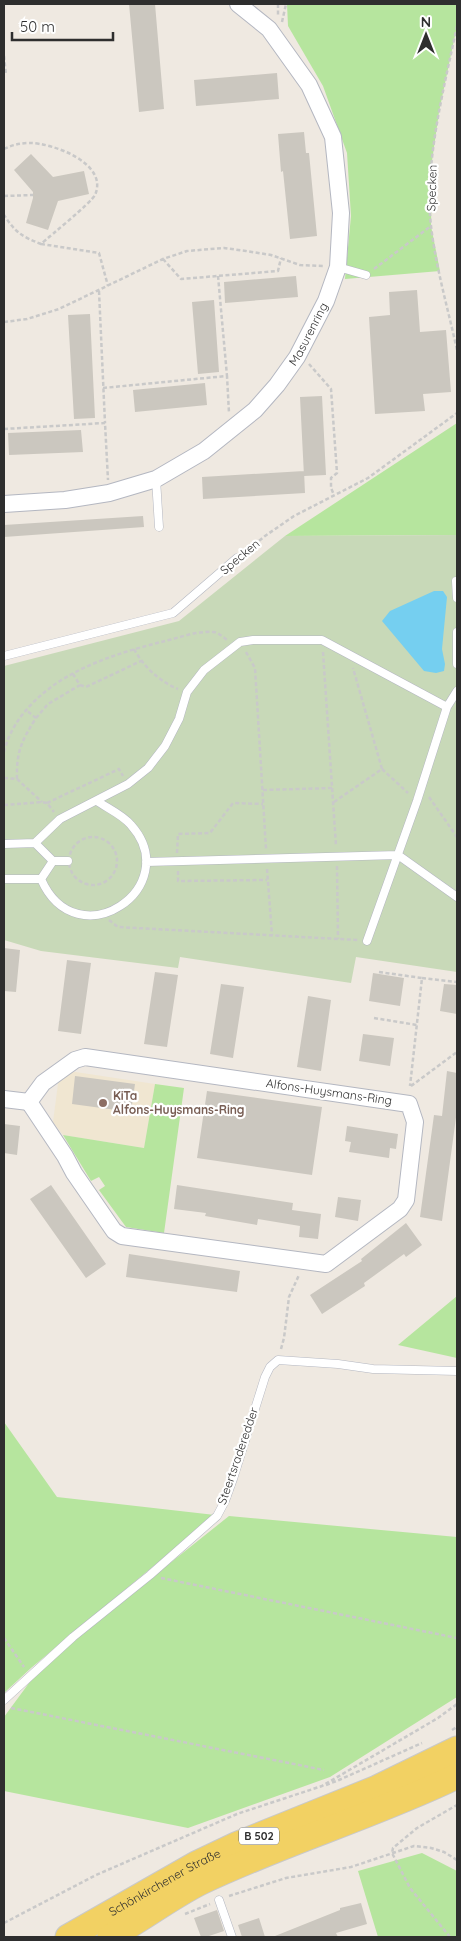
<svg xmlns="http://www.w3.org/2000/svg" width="461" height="1941" font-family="Quicksand,sans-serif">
  <rect width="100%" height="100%" fill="#efe9e1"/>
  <path fill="#f0e6d1" d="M69 1071 155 1084 144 1148 63 1135 53 1122 59 1076Z"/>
  <path fill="#b6e59e" d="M287 4H457V26L439 112 432 161 431 226 440 271 345 279 351 216 347 153 323 86 288 26Z
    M457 423V535L285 536Z
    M155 1084 184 1088 164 1233 126 1227 99 1190 105 1186 99 1177 91 1181 63 1135 144 1148Z
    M457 1296V1358L398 1345Z
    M4 1422 57 1497 215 1515 31 1668 4 1693Z
    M229 1516 457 1537V1697L330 1777 188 1828 4 1791V1717L32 1679 75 1639Z
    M422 1853 457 1871V1937H378L358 1871Z"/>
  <path fill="#c8d9b8" d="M457 535V972L356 957 351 983 180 957 178 968 41 951 4 940V666L179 621 285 536Z"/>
  <path fill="#75cff0" d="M434 591H443L447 597 442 649 445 664 444 671 436 673 424 671 382 621 390 611Z"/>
  <path fill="#cbc7bf" d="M129 4H155L164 109 139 112Z
    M277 73 279 99 196 106 194 80Z
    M304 132 306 153H309L317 236 290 239 283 171 281 172 278 134Z
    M31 154 53 177 84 171 89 194 58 201 48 230 26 223 33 198V192L14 170Z
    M296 276 298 297 225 303 224 282Z
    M417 290 420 332 446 330 451 392 423 394 425 411 375 414 369 317 390 315 389 292Z
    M214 300 219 372 198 374 192 302Z
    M90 314 95 418 74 419 68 315Z
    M205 383 207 405 135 412 133 390Z
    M322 396 326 475 304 476 300 397Z
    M81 430 83 452 9 455 8 433Z
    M304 471 305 493 203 499 202 477Z
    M143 516 144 527 4 537V525Z
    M4 948 20 950 16 992 4 991Z
    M67 960 91 963 81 1034 58 1031Z
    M155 972 178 975 167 1047 144 1044Z
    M373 973 404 978 400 1006 369 1001Z
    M221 984 244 987 233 1058 210 1054Z
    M444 984 457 985V1014L440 1011Z
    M308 996 331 1000 321 1071 297 1067Z
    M363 1034 394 1038 390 1066 359 1061Z
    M447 1071 457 1073V1110L442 1221 420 1217 434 1115 442 1116Z
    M75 1076 135 1084 131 1112 72 1104Z
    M207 1091 322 1107 312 1175 197 1158Z
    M4 1124 20 1126 17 1155 4 1153Z
    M347 1126 398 1134 396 1149 390 1148 389 1158 349 1152 351 1142 345 1141Z
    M51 1185 106 1264 86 1278 30 1199Z
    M177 1185 293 1203 292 1210 321 1214 318 1239 299 1237 300 1226 258 1219 257 1225 205 1216 206 1213 174 1209Z
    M338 1197 361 1200 358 1221 335 1217Z
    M406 1223 422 1245 406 1257 404 1254 364 1283 365 1286 322 1314 310 1295 362 1261 361 1259Z
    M129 1254 240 1271 237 1292 126 1277Z
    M361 1903 367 1924 336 1933 338 1937H275V1936L340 1910V1908Z
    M217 1910 224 1931 206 1937H201L194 1918Z
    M259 1918 265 1937H242L238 1925Z"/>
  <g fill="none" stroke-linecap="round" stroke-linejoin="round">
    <g stroke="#b4b7c1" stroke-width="9">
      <path id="lane" d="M338 267 366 275
        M156 479 159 527
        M456 581 457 598
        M457 632V664
        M4 656 173 613 237 558
        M447 707 457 691
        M35 843 60 819 128 784 148 768 165 746 179 719 187 692 204 670 240 642 253 640H322L447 707 417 801 367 941
        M4 844 35 843 53 861 41 879H4
        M53 861H68
        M146 862 398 855 457 897
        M41 879C77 961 186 887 131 825 123 815 107 808 97 801
        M4 1700 73 1637 150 1575 217 1516 225 1501 233 1479 265 1377 270 1367 278 1360 338 1364 373 1369 457 1371
        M219 1900 232 1937"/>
    </g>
    <g stroke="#b4b7c1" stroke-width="18">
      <g id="street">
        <path id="s1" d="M4 504 65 500 109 493 156 479 204 451 255 410 277 385 297 357 326 301 338 267 341 213 333 137 309 85 269 29 238 4"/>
        <path d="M85 1057 409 1104 415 1122 406 1200 400 1209 326 1264 122 1236 114 1231 74 1173 65 1156 29 1102 43 1083 75 1060Z"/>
        <path d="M4 1099 29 1102"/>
      </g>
    </g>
    <g stroke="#c9c9c9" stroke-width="27">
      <g id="primary">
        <path id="s2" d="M68 1937 196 1864 238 1844 377 1788 457 1749"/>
        <path d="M110 1937C141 1920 171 1897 201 1882 285 1842 374 1816 457 1776"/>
      </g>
    </g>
    <path stroke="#c9c9c9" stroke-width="2.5" stroke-dasharray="4 2.5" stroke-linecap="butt" d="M278 4V17
      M457 4V5
      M282 22 286 4
      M457 26C444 88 424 164 431 226 436 268 448 309 457 350
      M4 56 6 75
      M4 149C12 145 20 143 30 143 52 143 109 163 95 195 91 203 51 235 41 244 21 236 16 233 4 215
      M4 196 33 195
      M41 244 99 253 108 286
      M163 259 181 279 278 271 281 258
      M374 269 431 226
      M218 276 227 376
      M99 291 105 423
      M4 322 27 319 59 309 163 259 187 251 224 248 246 251 271 255 300 265 323 266
      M309 364 331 389 337 473 331 478V488L334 495
      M103 388 227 376 229 413
      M4 429 105 423 108 480
      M244 553 265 536 294 516 368 478 457 413
      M134 649C144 667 159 681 178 689
      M246 652 255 668 266 849
      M323 652 336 846
      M80 685 86 687 141 661
      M36 718 48 704 80 685 73 674
      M4 752C9 730 23 711 40 696 75 665 125 651 169 640 184 636 198 631 214 632 219 633 223 637 227 640
      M382 769 408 793
      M4 778 17 779 42 802
      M17 779C16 752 22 740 36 718L26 710
      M263 790 332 788
      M429 797 457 837
      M334 802 382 769 353 668
      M47 803 119 769 123 776
      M4 805 42 802 47 803 54 812
      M69 861a24 24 0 1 1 48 0a24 24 0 1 1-48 0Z
      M177 853 178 834 210 833 233 803 263 804
      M337 866 338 939
      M267 869 272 935
      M178 871V881L267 880
      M109 920 118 927 358 940
      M379 972 422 978 410 1086
      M422 978 457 982
      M374 1018 417 1025
      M411 1086 457 1052
      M281 1349 284 1338 289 1297 299 1275
      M161 1578 457 1638
      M4 1638 24 1667
      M11 1708 324 1770
      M452 1730 457 1727
      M326 1785 339 1780 422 1743
      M229 1896 286 1878 351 1867 414 1846 431 1848 444 1852 457 1860
      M185 1914 210 1904
      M4 1923 96 1875 237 1814 322 1786 438 1718 457 1704
      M450 1937 410 1888 392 1853 393 1848 417 1828 457 1805"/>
    <use href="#lane" stroke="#fff" stroke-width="8"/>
    <use href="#street" stroke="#fff" stroke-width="16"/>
    <use href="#primary" stroke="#f2d163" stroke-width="25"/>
  </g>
  <circle fill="#8d6e63" stroke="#fff" stroke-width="2" cx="103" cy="1103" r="5"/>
  <g text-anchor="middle" stroke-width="4.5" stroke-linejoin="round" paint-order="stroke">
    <rect fill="#fff" stroke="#6d6d6d" stroke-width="1" x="239" y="1827.5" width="40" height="17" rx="4"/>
    <g font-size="11" font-weight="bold" fill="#2e2e2e">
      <text x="259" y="1840">B 502</text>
    </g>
    <g font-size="12" fill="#2e2e2e" stroke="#fff">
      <text transform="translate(432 188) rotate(-88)" y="4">Specken</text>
      <text dy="4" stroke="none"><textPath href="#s1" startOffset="369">Masurenring</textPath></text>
      <text transform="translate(240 557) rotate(-40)" y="4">Specken</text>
      <text transform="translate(329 1092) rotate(8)" y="4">Alfons-Huysmans-Ring</text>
      <text transform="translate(238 1456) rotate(-71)" y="4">Steertsraderedder</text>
      <text dy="4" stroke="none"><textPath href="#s2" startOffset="111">Schönkirchener Straße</textPath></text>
    </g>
    <g font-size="12" font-weight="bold" fill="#785e54" stroke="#fff" text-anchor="start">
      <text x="113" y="1100">KiTa<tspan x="113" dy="14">Alfons-Huysmans-Ring</tspan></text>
    </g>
  </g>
  <rect width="461" height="1941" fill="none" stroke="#2e2e2e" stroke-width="10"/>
  <g transform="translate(426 35)" stroke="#ffffff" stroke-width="4" paint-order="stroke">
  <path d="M0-4L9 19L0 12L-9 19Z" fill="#2e2e2e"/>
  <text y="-8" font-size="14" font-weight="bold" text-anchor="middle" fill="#2e2e2e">N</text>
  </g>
  <path d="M12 32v8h101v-8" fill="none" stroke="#2e2e2e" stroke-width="2.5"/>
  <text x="20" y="32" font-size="15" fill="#2e2e2e" stroke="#ffffff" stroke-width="4" paint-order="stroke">50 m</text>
</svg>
